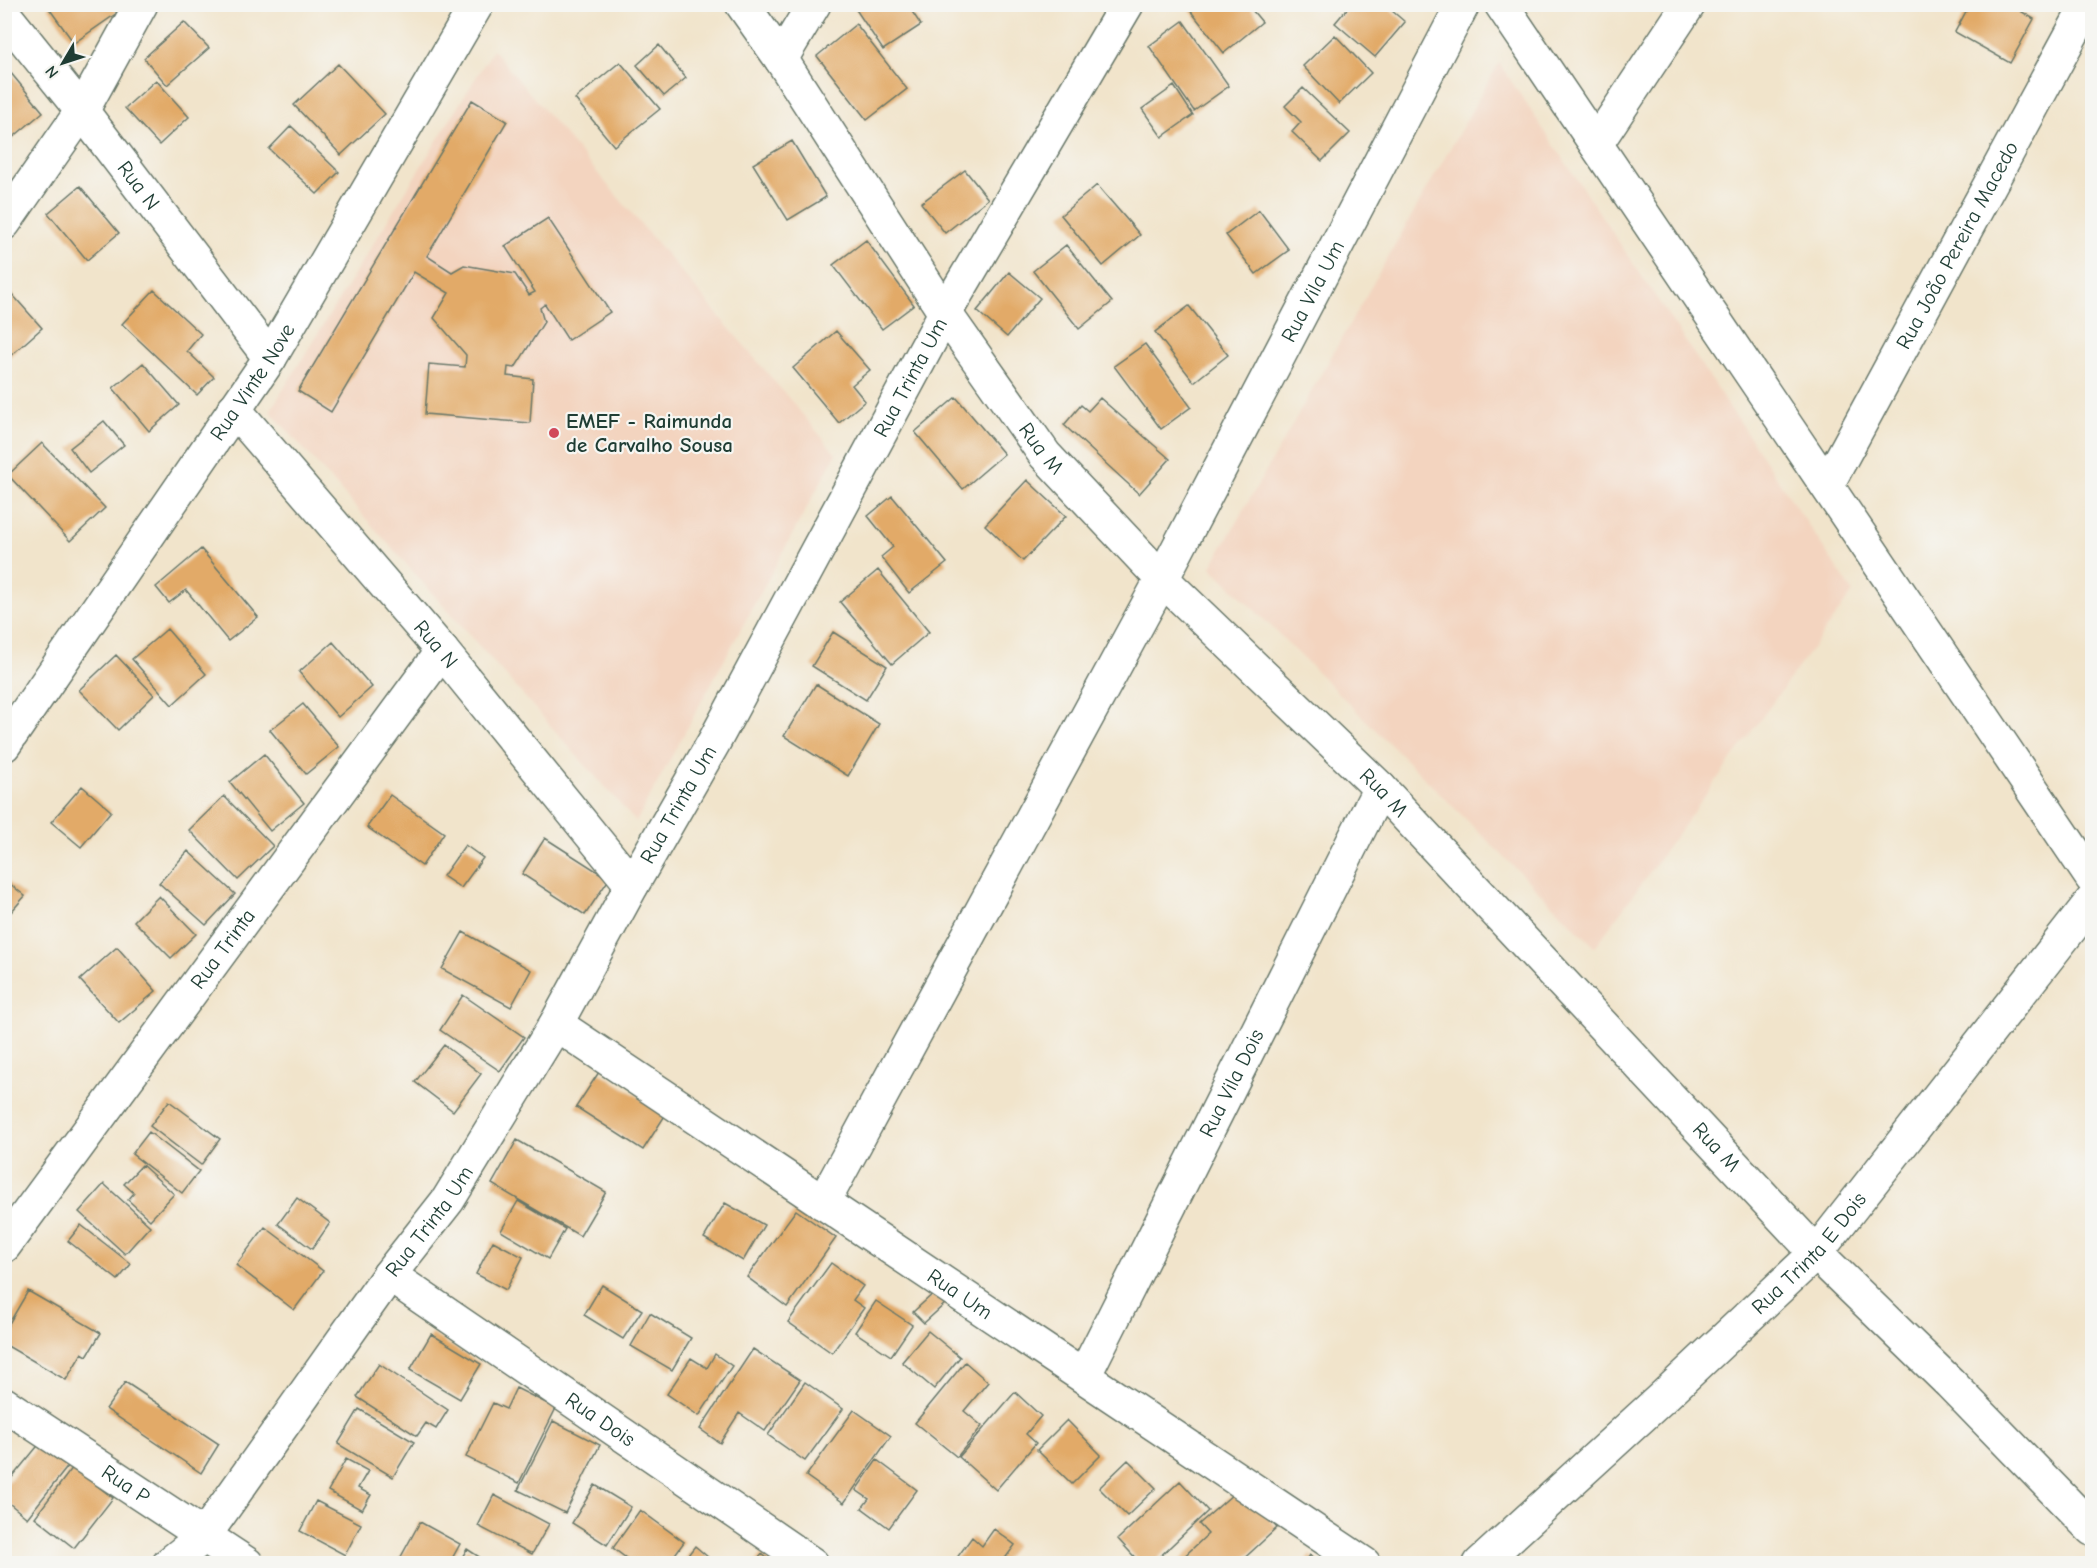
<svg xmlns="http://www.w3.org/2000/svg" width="2097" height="1568" font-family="'Comic Neue',sans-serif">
  <rect width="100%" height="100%" fill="#f6f6f2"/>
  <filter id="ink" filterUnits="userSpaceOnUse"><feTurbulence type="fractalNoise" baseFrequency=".0167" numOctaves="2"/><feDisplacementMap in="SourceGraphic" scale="12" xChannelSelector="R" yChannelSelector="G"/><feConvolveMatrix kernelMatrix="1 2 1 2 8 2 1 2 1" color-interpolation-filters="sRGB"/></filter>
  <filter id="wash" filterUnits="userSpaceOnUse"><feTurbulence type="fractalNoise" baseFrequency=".008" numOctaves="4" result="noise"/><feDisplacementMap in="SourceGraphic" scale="24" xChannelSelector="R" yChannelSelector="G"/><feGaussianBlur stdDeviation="1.35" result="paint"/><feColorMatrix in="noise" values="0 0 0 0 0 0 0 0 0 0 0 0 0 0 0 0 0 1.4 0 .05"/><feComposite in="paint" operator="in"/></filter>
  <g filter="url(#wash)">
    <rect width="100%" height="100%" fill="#f1e4cb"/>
    <path fill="#f3d4bf" d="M493 50 836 454 636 822 270 411Z
      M1499 63 1853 592 1595 947 1211 567Z"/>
    <g id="blocks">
      <path fill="#e2aa67" d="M51 4H111L117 13 74 43 48 7Z
        M854 4H907L921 25 883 50 853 5Z
        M1185 4H1247L1262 22 1224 53Z
        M1351 4H1384L1405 22 1375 57 1335 23Z
        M1970 4H2009L2034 19 2010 63 1955 32Z
        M1183 21 1229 86 1194 111 1149 46Z
        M184 22 209 48 167 85 144 58Z
        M856 24 907 89 867 120 817 56Z
        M1335 35 1371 73 1339 104 1303 66Z
        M659 45 686 78 664 96 637 65Z
        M620 62 660 109 614 146 575 99Z
        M338 64 385 114 341 155 294 105Z
        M10 72 43 112 4 145V76Z
        M156 80 189 117 159 145 125 108Z
        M1174 86 1193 115 1162 137 1142 109Z
        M1303 88 1350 133 1322 161 1292 132 1301 122 1285 106Z
        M472 100 507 121 427 256 452 272 464 265 515 274 529 295 535 292 505 246 548 218 610 312 568 340 545 304 540 308 544 322 515 368 508 367 507 376 533 379 530 423 425 414 429 364 465 367 466 355 434 318 449 293 414 272 331 412 298 391Z
        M291 126 339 172 317 194 269 149Z
        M792 141 826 197 788 220 753 164Z
        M965 170 988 199 945 233 921 203Z
        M1097 185 1140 235 1103 266 1061 215Z
        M80 186 119 233 87 260 48 213Z
        M1259 210 1289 250 1256 274 1226 235Z
        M866 240 914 305 882 329 833 265Z
        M1066 245 1112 302 1079 329 1033 271Z
        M1009 272 1040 298 1007 337 977 311Z
        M154 290 201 334 187 351 214 377 197 395 122 324Z
        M11 293 42 328 8 358 4 354V298Z
        M1189 306 1228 355 1194 382 1155 332Z
        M836 331 870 370 852 385 865 401 839 423 793 368Z
        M1145 344 1191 407 1161 429 1114 366Z
        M143 363 179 405 149 431 113 388Z
        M956 397 1004 454 963 489 915 432Z
        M1100 398 1170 459 1139 494 1064 425 1081 405 1088 411Z
        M104 421 124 445 89 473 70 448Z
        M42 443 105 508 70 541 8 475Z
        M1027 480 1066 516 1023 561 985 525Z
        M892 496 947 563 909 593 881 557 893 547 868 516Z
        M201 549 258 617 228 641 186 590 169 603 156 587Z
        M878 570 929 632 892 664 840 602Z
        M167 629 206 674 172 705 132 659Z
        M833 632 887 666 866 700 812 666Z
        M333 642 372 687 338 717 299 672Z
        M116 655 154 695 118 730 79 690Z
        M816 684 879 724 848 776 784 736Z
        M303 704 339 747 306 774 270 730Z
        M264 754 304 803 270 831 230 782Z
        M82 786 111 811 81 847 51 822Z
        M390 795 444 833 422 866 367 827Z
        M224 796 273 846 238 880 189 830Z
        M545 838 609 879 585 915 522 874Z
        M465 845 483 858 461 888 443 876Z
        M188 851 235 894 206 925 159 883Z
        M4 879 25 896 4 920Z
        M159 896 196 934 171 958 134 921Z
        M463 932 531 970 511 1007 442 969Z
        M117 947 156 991 119 1023 80 980Z
        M463 995 524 1037 500 1071 440 1030Z
        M444 1045 481 1074 453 1111 415 1082Z
        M599 1072 666 1114 643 1150 576 1107Z
        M169 1101 220 1139 201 1165 150 1126Z
        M149 1132 199 1171 182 1193 132 1154Z
        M517 1140 606 1192 580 1236 492 1184Z
        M142 1165 174 1194 150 1220 128 1200 134 1193 124 1184Z
        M104 1184 150 1226 125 1254 79 1212Z
        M297 1198 330 1223 312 1249 278 1224Z
        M518 1201 565 1229 548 1259 501 1231Z
        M725 1203 764 1225 743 1261 704 1238Z
        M796 1210 836 1238 787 1307 747 1277Z
        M81 1225 131 1264 118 1280 68 1241Z
        M265 1227 323 1271 294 1310 236 1265Z
        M493 1241 523 1257 506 1290 476 1274Z
        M831 1263 863 1286 853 1300 864 1308 832 1353 788 1322Z
        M602 1285 642 1310 623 1339 584 1315Z
        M28 1291 101 1333 87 1356 82 1353 66 1380 4 1344V1332Z
        M934 1293 947 1302 924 1323 913 1312Z
        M876 1301 912 1325 891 1356 855 1332Z
        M650 1313 691 1338 672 1370 631 1346Z
        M928 1331 960 1357 934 1389 902 1362Z
        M431 1334 481 1364 460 1399 410 1370Z
        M753 1349 800 1380 765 1431 739 1413 720 1443 700 1429Z
        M715 1354 732 1366 699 1416 667 1394 691 1358 707 1368Z
        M965 1362 988 1382 964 1411 982 1426 957 1457 915 1423Z
        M379 1364 448 1410 436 1429 426 1423 417 1436 357 1397Z
        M125 1382 219 1444 201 1473 106 1409Z
        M805 1382 843 1409 805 1461 768 1435Z
        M516 1388 556 1408 519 1483 466 1457 493 1403 506 1409Z
        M1015 1392 1041 1416 1026 1434 1036 1443 996 1490 959 1457Z
        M359 1409 414 1442 393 1477 338 1444Z
        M854 1410 891 1436 844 1503 806 1476Z
        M1067 1420 1101 1455 1072 1484 1037 1450Z
        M553 1421 600 1445 565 1513 518 1490Z
        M41 1442 69 1465 27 1518 4 1499V1487Z
        M346 1459 368 1471 358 1488 371 1495 362 1510 328 1491Z
        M877 1460 917 1490 889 1528 862 1508 869 1499 856 1490Z
        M1128 1460 1156 1488 1127 1516 1099 1488Z
        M73 1467 113 1498 74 1548 35 1517Z
        M1180 1481 1208 1511 1152 1564H1141L1118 1539Z
        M595 1485 631 1507 607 1545 572 1523Z
        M1241 1487 1277 1528 1238 1564H1176L1208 1534 1199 1524Z
        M494 1495 549 1524 532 1554 478 1526Z
        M316 1501 361 1524 345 1555 300 1531Z
        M640 1510 684 1542 668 1564H634L613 1548Z
        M420 1522 460 1544 449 1564H397Z
        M994 1529 1015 1545 1001 1564H963L956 1559 972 1537 982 1546Z
        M695 1546 716 1564H681Z
        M467 1549 490 1564H458Z
        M762 1554 774 1564H754Z
        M1310 1555 1322 1564H1304Z"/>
    </g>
  </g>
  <g filter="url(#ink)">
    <use href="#blocks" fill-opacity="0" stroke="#687769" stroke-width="1.5"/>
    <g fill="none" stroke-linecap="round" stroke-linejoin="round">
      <g stroke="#687769" stroke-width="36">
        <g id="street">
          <path id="s1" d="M742 4 781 59 945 313 1045 455 1162 579 1380 788 1816 1253 1950 1383 2092 1529"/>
          <path d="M1501 4 2092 878"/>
          <path id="s2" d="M4 14 82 111 270 358"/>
          <path d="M781 59 814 4"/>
          <path d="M1596 144 1689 4"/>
          <path d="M4 223 82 111 141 4"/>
          <path id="s3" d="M234 409 442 651 632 885"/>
          <path id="s4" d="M1827 485 2088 4"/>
          <path id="s5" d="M4 745 270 358 477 4"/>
          <path id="s6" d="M556 1024 1364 1564"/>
          <path id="s7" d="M823 1203 1162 579 1463 4"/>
          <path id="s8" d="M4 1246 442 651"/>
          <path id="s9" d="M389 1275 812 1564"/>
          <path id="s10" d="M1084 1376 1380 788"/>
          <path id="s11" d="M169 1564 204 1536 389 1275 448 1200 556 1024 632 885 714 742 945 313 1127 4"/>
          <path id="s12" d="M1480 1564 1664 1396 1816 1253 2092 901"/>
        </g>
      </g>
      <g stroke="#687769" stroke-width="36">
        <g id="secondary">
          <path id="s13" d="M4 1404 247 1564"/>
        </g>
      </g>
      <use href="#street" stroke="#fff" stroke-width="33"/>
      <use href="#secondary" stroke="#fff" stroke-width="33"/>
    </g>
  </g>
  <circle fill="#d1495b" stroke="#f6f6f2" stroke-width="2" cx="554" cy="433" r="6"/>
  <g text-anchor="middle" stroke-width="4.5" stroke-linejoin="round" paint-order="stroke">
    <g font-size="21" fill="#1f3d34" stroke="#f6f6f2">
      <text dy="7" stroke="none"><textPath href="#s2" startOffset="218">Rua N</textPath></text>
      <text dy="7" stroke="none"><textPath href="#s4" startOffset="273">Rua João Pereira Macedo</textPath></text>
      <text dy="7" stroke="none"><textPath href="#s7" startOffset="1035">Rua Vila Um</textPath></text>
      <text dy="7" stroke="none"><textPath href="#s11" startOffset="1404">Rua Trinta Um</textPath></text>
      <text dy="7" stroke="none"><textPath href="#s5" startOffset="440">Rua Vinte Nove</textPath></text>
      <text dy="7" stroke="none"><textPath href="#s1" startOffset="536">Rua M</textPath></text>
      <text dy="7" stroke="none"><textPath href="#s3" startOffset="310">Rua N</textPath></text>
      <text dy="7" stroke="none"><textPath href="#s1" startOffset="1022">Rua M</textPath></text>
      <text dy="7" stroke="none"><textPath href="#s11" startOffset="918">Rua Trinta Um</textPath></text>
      <text dy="7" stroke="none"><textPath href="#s8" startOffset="369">Rua Trinta</textPath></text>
      <text dy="7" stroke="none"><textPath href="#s10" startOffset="328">Rua Vila Dois</textPath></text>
      <text dy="7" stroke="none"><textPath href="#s1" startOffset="1508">Rua M</textPath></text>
      <text dy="7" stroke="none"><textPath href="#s11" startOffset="432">Rua Trinta Um</textPath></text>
      <text dy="7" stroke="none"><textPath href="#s12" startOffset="453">Rua Trinta E Dois</textPath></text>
      <text dy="7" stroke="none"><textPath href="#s6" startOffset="486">Rua Um</textPath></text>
      <text dy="7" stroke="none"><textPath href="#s9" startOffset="256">Rua Dois</textPath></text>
      <text dy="7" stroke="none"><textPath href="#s13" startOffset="146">Rua P</textPath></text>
    </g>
    <g font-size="21" font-weight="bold" fill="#1f3d34" stroke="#f6f6f2" text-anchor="start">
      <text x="566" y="428">EMEF - Raimunda<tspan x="566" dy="24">de Carvalho Sousa</tspan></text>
    </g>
  </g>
  <rect width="2097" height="1568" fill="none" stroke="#f6f6f2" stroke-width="24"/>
  <g transform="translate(63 63) rotate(231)" stroke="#f6f6f2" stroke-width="4.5" paint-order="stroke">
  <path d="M0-4.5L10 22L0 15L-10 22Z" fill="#1f3d34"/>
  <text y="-9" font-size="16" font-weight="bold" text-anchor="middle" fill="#1f3d34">N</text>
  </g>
</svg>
